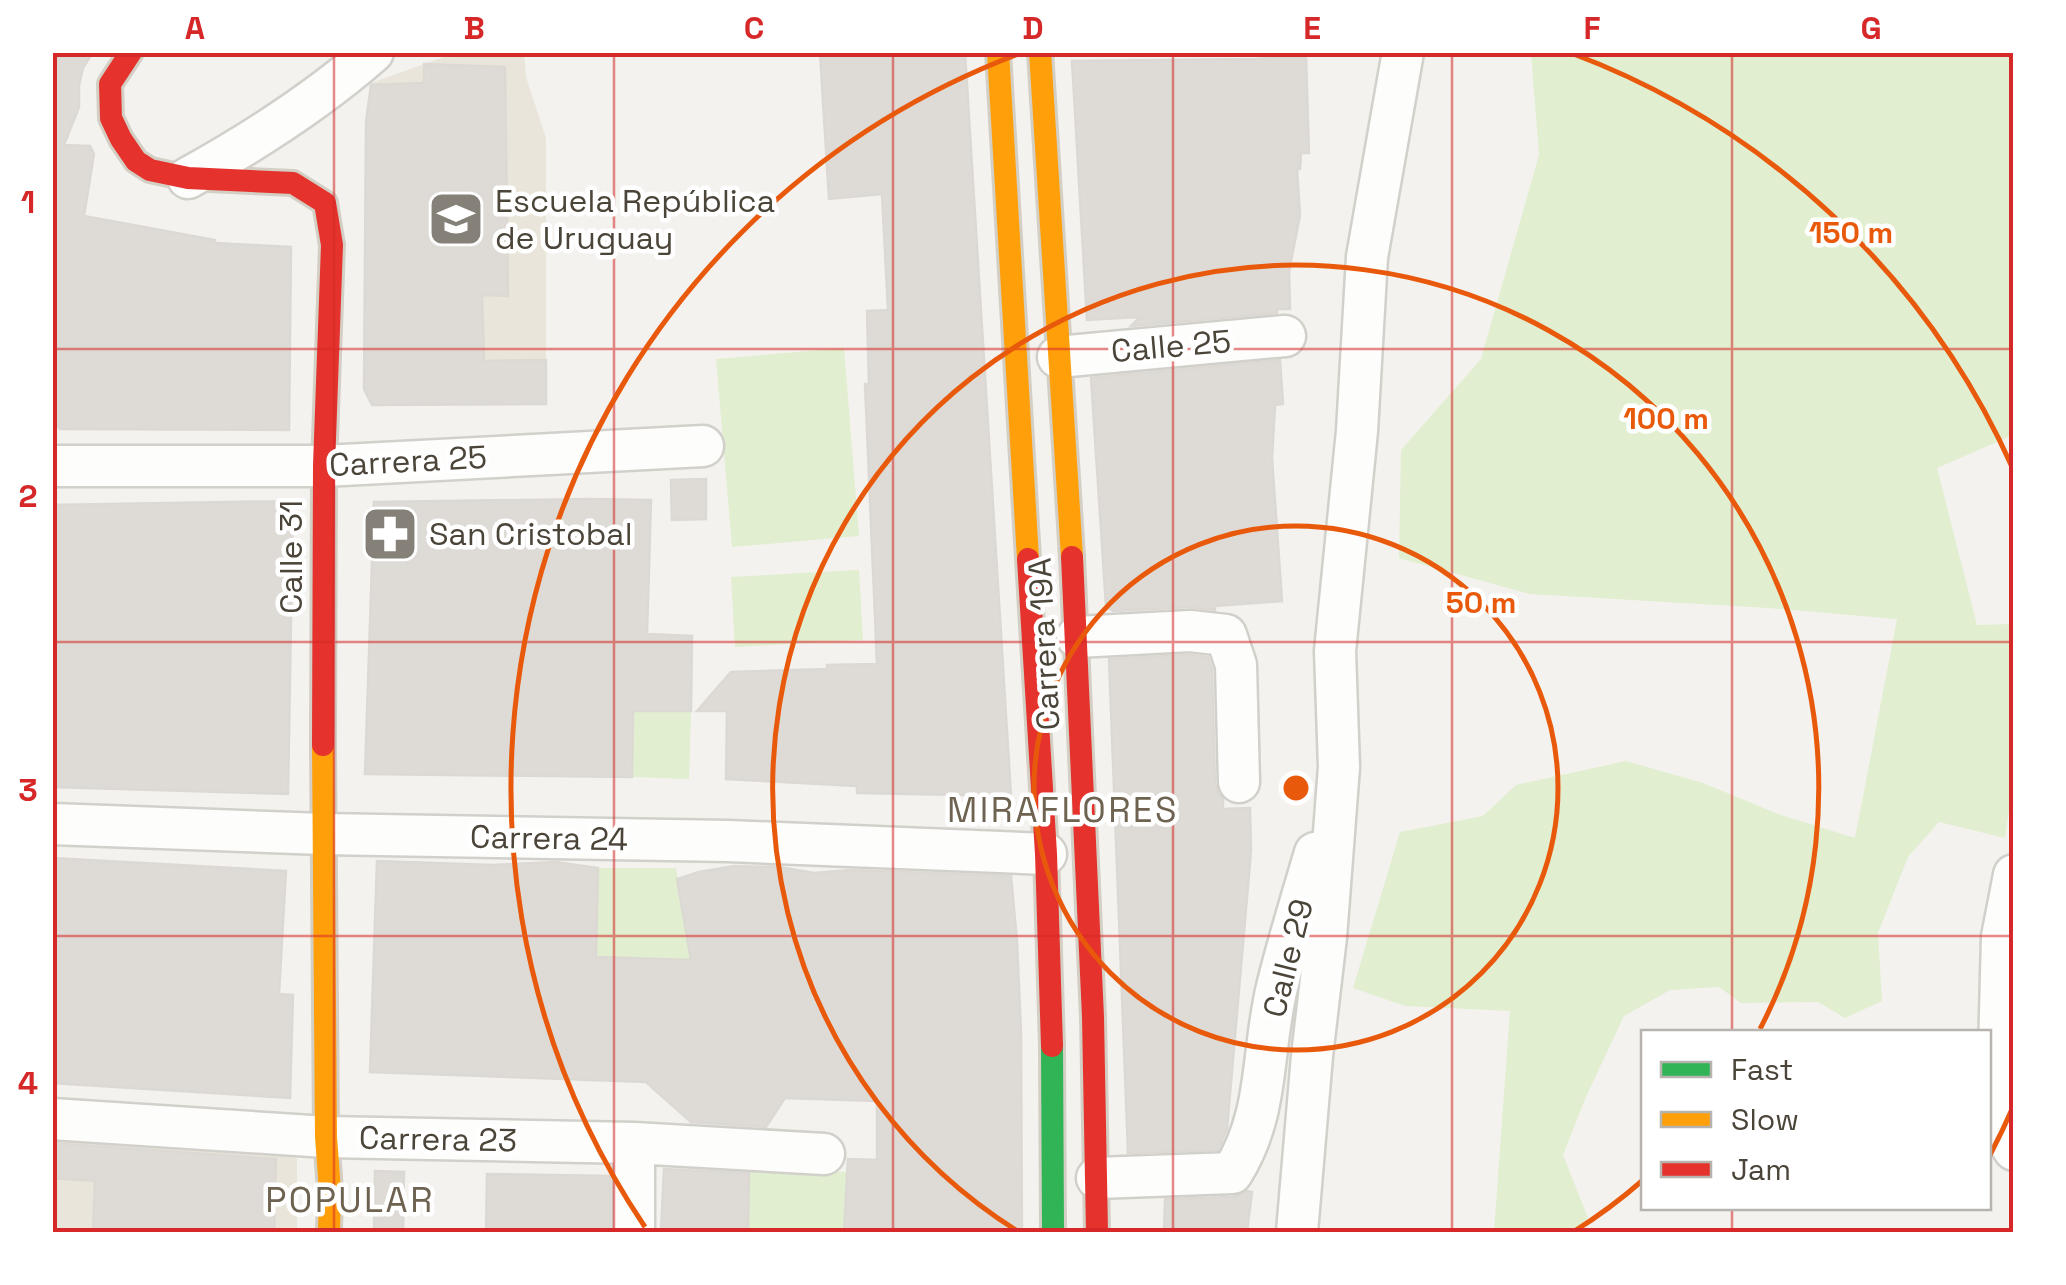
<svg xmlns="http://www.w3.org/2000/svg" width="2066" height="1285" font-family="'Space Grotesk',sans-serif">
  <rect width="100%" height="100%" fill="#f4f2ee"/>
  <path fill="#eae5da" d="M455 53H524L526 77 546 138V404L372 405 364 389 366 122 371 83Z
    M52 1131 284 1144 297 1159V1232H53Z"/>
  <path fill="#e1eecf" d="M1531 53H2014L2013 435 1937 468 1977 625 2013 624V783L2005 838 1939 822 1908 857 1878 933 1882 1001 1845 1018 1818 1002 1741 1003 1719 987 1670 990 1624 1016 1585 1099 1563 1155 1588 1218 1571 1232H1494L1510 1011 1405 1006 1353 988 1400 832 1483 816 1516 785 1626 761 1703 783 1778 814 1855 838 1897 619 1768 608 1530 594 1399 558 1401 450 1481 359 1539 155Z
    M844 348 859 536 732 547 716 359Z
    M859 570 863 640 735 647 731 577Z
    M633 710 691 711 689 779 632 777Z
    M598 868H676L691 960 596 957Z
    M749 1169 847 1172 844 1232H748Z"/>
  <path fill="#dedbd6" stroke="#dcd9d4" stroke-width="2.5" d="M52 52H93L83 68 79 85V107L64 145 90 146 94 154 84 216 215 240V243L291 247 289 430 60 429 52 419Z
    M820 52H965L1011 796 857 793V786L726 779 727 711H697L731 672 827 669V665L877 664 865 384H869L867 311 888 310 882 194 829 199Z
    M1306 56 1309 153H1301L1300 169H1297L1300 215 1289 272 1290 309H1277V313L1131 326 1140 317 1087 320 1072 61 1255 59Z
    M424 64 505 67 508 296 482 295 484 361 546 360V404L372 405 364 389 366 122 371 85 424 83Z
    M1280 360 1283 404 1275 405 1272 458 1282 601 1215 606V610L1189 607 1113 611 1106 606 1091 378Z
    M706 479V519L672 520 671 480Z
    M590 499 651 500 647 634 692 636 691 711H633L632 777 365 774 374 502Z
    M293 501 288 794 52 787V505Z
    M1189 655 1208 657 1212 669 1215 783 1218 794 1223 798V809L1250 808 1251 851 1227 1129 1218 1150 1128 1153 1109 659Z
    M52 858 286 871 279 994 293 995 290 1098 52 1083Z
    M377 861 492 865 556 862 598 868 596 957 691 960 677 879 699 872 734 866 779 867 814 873 850 870 1011 876 1017 941 1021 1032 1022 1232H844L848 1159 877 1160V1101L785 1098 766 1127 691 1122 646 1082 370 1072Z
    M52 1143 276 1159 274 1232H93L95 1181 52 1178Z
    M664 1169 749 1173 748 1232H661Z
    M375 1171 404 1172 403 1232H374Z
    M487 1174 610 1176V1232H486Z
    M1246 1191 1252 1192 1247 1232H1164L1165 1199 1233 1197Z"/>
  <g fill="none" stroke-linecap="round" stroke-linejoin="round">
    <g stroke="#d2d0cb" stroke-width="45">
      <path id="street" d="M188 178C253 142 316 102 373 52
        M1058 357 1285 336
        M52 466H324L703 446
        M1077 637 1190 631 1226 635 1236 665 1239 782
        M52 824 323 834 728 841 1046 854
        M2014 875 2002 937 1999 1052 2006 1138 2014 1150
        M52 1119 326 1137 634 1143 824 1154
        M1097 1178 1232 1173C1270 1113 1261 1053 1277 987 1288 942 1302 897 1315 853
        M634 1232V1143
        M1297 1232 1312 1056 1326 937 1339 767 1335 651 1357 431 1367 257 1403 52"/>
    </g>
    <g stroke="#d3cfc5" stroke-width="28">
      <path id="fast" d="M1052 1046 1053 1232"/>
    </g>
    <g stroke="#d3cfc5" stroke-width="28">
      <path id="slow" d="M998 52 1028 559
        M1040 52 1072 557
        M323 745 326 1137 330 1190 329 1232"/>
    </g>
    <g stroke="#d3cfc5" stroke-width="28">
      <path id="jam" d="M131 52 110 84 111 118 121 139 136 161 150 170 188 178 293 183 325 203 332 245 324 466 323 745
        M1072 557 1093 1017 1097 1232
        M1028 559 1046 854 1052 1046"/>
    </g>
    <use href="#street" stroke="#fdfdfc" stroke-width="40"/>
    <use href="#fast" stroke="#30b455" stroke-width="22"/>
    <use href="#slow" stroke="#ff9f0a" stroke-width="22"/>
    <use href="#jam" stroke="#e5322d" stroke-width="22"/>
  </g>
  <path fill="none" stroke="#d62828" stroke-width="2.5" stroke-opacity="0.55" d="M334 52V1232M614 52V1232M893 52V1232M1173 52V1232M1452 52V1232M1732 52V1032M52 349H2014M52 642H2014M52 936H2014M1732 1208V1232"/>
  <g fill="none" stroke="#e8590c" stroke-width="5">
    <circle cx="1296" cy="788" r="262"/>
    <path d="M1643 1180A523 523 0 0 1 1573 1232M1019 1232A523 523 0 1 1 1760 1029"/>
    <path d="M2013 1107A785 785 0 0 1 1989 1157M645 1227A785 785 0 0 1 1021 53M1571 53A785 785 0 0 1 2013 469"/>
  </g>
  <defs>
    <g id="university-square" transform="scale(2.875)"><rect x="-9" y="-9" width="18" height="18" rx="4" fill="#868178" stroke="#fff"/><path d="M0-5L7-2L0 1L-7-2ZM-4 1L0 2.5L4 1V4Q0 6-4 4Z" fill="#fff"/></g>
    <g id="pharmacy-square" transform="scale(2.875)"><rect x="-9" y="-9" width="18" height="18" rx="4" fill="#868178" stroke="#fff"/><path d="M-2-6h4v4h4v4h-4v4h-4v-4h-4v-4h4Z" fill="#fff"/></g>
  </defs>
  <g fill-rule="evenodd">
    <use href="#university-square" x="456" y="219"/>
    <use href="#pharmacy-square" x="390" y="534"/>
  </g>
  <g text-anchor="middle" stroke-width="9" stroke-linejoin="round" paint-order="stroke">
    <g font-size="32" fill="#4b4439" stroke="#fff" text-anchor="start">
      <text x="495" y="212">Escuela República<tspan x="495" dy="37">de Uruguay</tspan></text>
      <text x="429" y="545">San Cristobal</text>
    </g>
    <g font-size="32" fill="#4b4439" stroke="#fff">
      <text transform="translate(1171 346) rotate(-5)" y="11">Calle 25</text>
      <text transform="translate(408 461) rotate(-3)" y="11">Carrera 25</text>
      <text transform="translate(291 557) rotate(-90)" y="11">Calle 31</text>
      <text transform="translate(1044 644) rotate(-93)" y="11">Carrera 19A</text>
      <text transform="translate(549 838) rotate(1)" y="11">Carrera 24</text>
      <text transform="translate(1288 958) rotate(-76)" y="11">Calle 29</text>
      <text transform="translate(438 1139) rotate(1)" y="11">Carrera 23</text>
    </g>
    <g font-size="35" letter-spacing="2.5" fill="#6e6250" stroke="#fff">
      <text x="1063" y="822">MIRAFLORES</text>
      <text x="350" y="1212">POPULAR</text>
    </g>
  </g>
  <circle cx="1296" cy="788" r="15" fill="#e8590c" stroke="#fff" stroke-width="5"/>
  <g font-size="30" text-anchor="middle" font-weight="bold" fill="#e8590c" stroke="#fff" stroke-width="9" stroke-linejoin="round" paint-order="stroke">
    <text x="1851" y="243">150 m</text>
    <text x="1666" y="429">100 m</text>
    <text x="1481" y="613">50 m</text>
  </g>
  <rect width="2066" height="1285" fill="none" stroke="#ffffff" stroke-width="110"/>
  <rect x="1641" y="1030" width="350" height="180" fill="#ffffff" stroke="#b7b4b0" stroke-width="2.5"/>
  <rect x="1661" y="1062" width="50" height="15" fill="#30b455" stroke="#b7b4b0" stroke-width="2.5"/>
  <text x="1731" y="1080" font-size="30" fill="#4b4439">Fast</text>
  <rect x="1661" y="1112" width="50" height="15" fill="#ff9f0a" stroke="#b7b4b0" stroke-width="2.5"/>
  <text x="1731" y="1130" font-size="30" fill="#4b4439">Slow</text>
  <rect x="1661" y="1162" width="50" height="15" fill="#e5322d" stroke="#b7b4b0" stroke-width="2.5"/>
  <text x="1731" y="1180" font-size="30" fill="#4b4439">Jam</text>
  <rect x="55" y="55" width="1956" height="1175" fill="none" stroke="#d62828" stroke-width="4"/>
  <g font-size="32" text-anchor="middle" font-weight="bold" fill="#d62828">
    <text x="195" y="39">A</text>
    <text x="474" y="39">B</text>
    <text x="754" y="39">C</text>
    <text x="1033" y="39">D</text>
    <text x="1312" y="39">E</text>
    <text x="1592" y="39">F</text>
    <text x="1871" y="39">G</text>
    <text x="28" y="213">1</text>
    <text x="28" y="507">2</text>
    <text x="28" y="801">3</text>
    <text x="28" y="1094">4</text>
  </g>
</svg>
